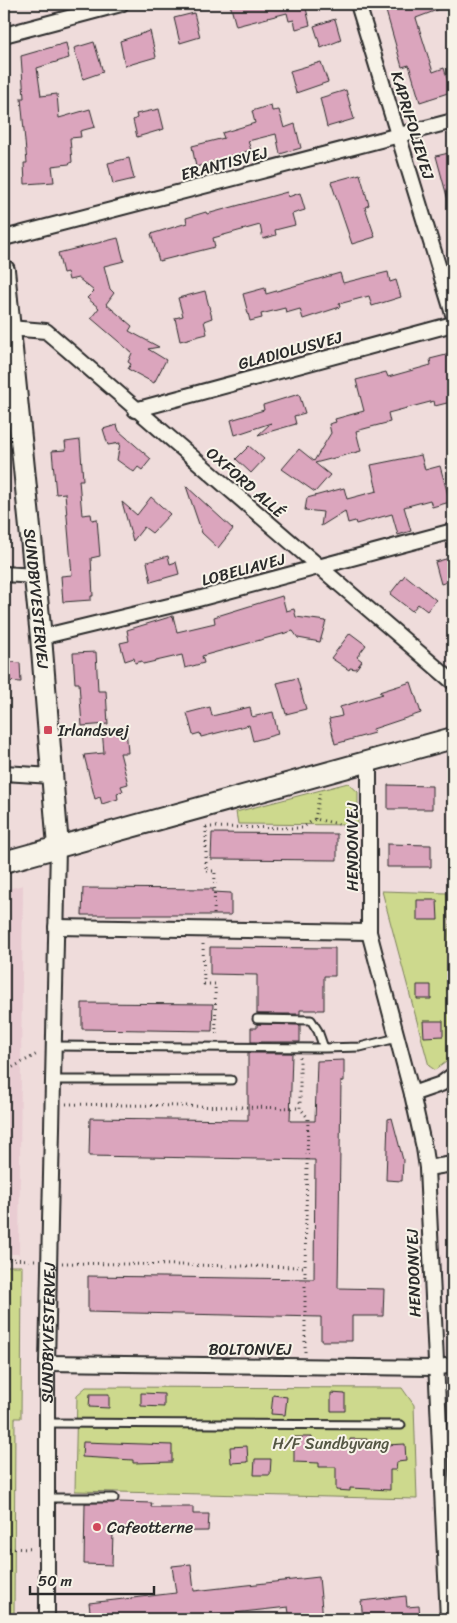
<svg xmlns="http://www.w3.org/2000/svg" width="457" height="1623" font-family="Sriracha,sans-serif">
  <rect width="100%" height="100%" fill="#efdcdb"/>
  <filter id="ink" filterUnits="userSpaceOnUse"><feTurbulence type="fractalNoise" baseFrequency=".02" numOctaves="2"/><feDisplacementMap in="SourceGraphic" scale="10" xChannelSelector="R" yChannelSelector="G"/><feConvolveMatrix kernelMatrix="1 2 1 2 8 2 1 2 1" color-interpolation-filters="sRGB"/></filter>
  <g filter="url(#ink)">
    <path fill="#e9ccd2" d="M23 885 19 1254H4V890Z"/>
    <path fill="#cdd98d" stroke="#7c825c" d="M348 783 358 792V825L238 824 236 812Z
      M382 891 447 893 453 1057 435 1070 429 1066Z
      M4 1266H22L21 1418H15L14 1619H4Z
      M86 1387 402 1388 414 1405 417 1499 75 1491 77 1395Z"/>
    <path fill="#dba5bd" stroke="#2b2b2b" d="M230 4H305L310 25 296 29 294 20 289 21 287 13 236 26Z
      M384 4H444L445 7 416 18 433 72 444 68 451 92 420 102 409 65 402 67Z
      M194 13 200 37 180 43 174 18Z
      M335 19 341 40 321 48 314 26Z
      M150 31 156 57 125 66 120 41Z
      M94 42 103 72 83 79 74 48Z
      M66 43 69 58 37 68 41 96 57 94 59 118 90 109 95 127 80 131 81 137 70 138 72 162 69 164 52 166 54 182 25 184 24 163H27L21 98H24L21 56Z
      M321 62 328 82 296 93 290 71Z
      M346 90 354 119 327 127 320 98Z
      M271 105 272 111 279 110 284 128 295 124 301 148 280 154 276 134 248 141 251 150 196 167 192 146 224 138 222 133 255 123 252 111Z
      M159 109 164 129 137 137 133 120 137 118 136 114Z
      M453 152V204H449L436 156Z
      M129 158 134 179 113 184 108 163Z
      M360 174 369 205 365 207 375 237 352 244 331 182Z
      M287 192 288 197 300 193 305 210 292 214 295 225 275 230 276 235 263 239 260 225 213 238 215 247 159 261 151 234 187 223 186 218 206 212 207 214Z
      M118 238 124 261 104 266 110 289 114 293 106 304 132 326 129 331 159 347 148 349 166 360 154 383 128 369 131 364 128 362 132 353 91 318 99 308 87 298 94 291 78 278 69 280 67 272 63 273 58 253Z
      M388 272 390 282 396 280 401 297 372 306 369 296 339 304 340 307 303 319 300 309 286 313 285 308 261 314 262 318 250 321 243 294 265 288 266 294 340 273 343 283Z
      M205 291 212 318 204 321 207 334 180 341 175 318 183 316 178 298Z
      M450 354 453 366V387L448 389 451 402 435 406 434 401 388 413 390 422 356 431 361 451 315 463 330 475 315 492 282 469 299 449 314 461 331 433 329 424 336 422 335 419 364 411 356 380 386 372 388 377 431 365 430 359Z
      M299 394 305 413 294 416 296 424 258 435 271 423 235 435 231 420 264 410 263 405Z
      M117 425 119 431 151 459 142 470 138 467 134 472 117 460 120 443 108 445 103 429Z
      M80 440 83 480H79L82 515 91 514 92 520 97 519 100 556 91 558 93 596H91V600L63 602 61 576 72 575 65 493 56 494 52 451 66 450 65 442Z
      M249 446 264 459 251 473 236 459Z
      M421 455 425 470 440 466 450 502 432 507 430 500 404 507 411 531 398 535 392 514 356 524 355 521 348 523 345 511 321 526 323 512 305 510 307 498 344 488 347 499 377 491 371 465Z
      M186 486 233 529 218 548 202 533Z
      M151 497 170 514 152 533 144 527 133 541 122 502 137 515Z
      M168 556 170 564 176 562 179 574 151 582 147 562Z
      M453 557V580L441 584 435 562Z
      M405 575 436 600 427 611 418 604 412 611 390 594Z
      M282 596 286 611 294 609 296 617 326 621 320 642 298 638 293 631 202 656 204 663 185 668 182 655 143 664 142 661 135 663 134 658 125 661 120 643 129 641 127 630 173 616 177 632 215 623 214 617Z
      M350 633 366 645 357 657 362 661 356 669 350 668 349 670 331 658Z
      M96 652 98 691H106L108 724 82 726 79 683H75L73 653Z
      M4 661 20 663 21 682 4 681Z
      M297 678 306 709 286 714 277 683Z
      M411 682 421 713 373 729 374 733 335 744 329 719 342 716 340 707 383 694 379 692Z
      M210 707 212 716 250 707 252 717 273 712 278 734 253 741 249 725 201 737 200 733 193 735 187 713Z
      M126 727 128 753H120L128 784 121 786 123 791 117 793 118 799 102 804 100 797 95 799 84 755 104 753 102 729Z
      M388 785 432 786V809H388Z
      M212 833 337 834V860L211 859Z
      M387 844 431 845V867H387Z
      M83 888 213 889V892L231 893V915H82Z
      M417 900H437L438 920H417Z
      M210 947 335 948V976H324V1010H300V1014H257V975L210 974Z
      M417 985H431V999H417Z
      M82 1003 213 1004 212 1031 82 1029Z
      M423 1021H443V1036L424 1037Z
      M257 1024 300 1025V1042H251V1028H257Z
      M248 1053H292L290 1121H315L317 1061 344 1060V1081H341L338 1288 384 1289 383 1316H352V1341H321V1317L88 1312V1276L314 1279 315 1160 89 1156 90 1118 248 1120Z
      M392 1118 403 1160 402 1181 386 1180 388 1119Z
      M141 1393 164 1394V1407L141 1406Z
      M331 1393 345 1394V1411H331Z
      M90 1394H109V1408L89 1407Z
      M273 1395 287 1397 285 1415 271 1414Z
      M294 1437H312V1446H350V1439H368V1446L405 1444 406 1461 397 1462 396 1470H390V1490L350 1488V1491L336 1490V1467H319V1463L294 1462Z
      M83 1442 172 1445V1462L133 1463V1460L82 1457Z
      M247 1446 248 1462 231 1463 230 1447Z
      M255 1459H271L270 1475H254Z
      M117 1502 152 1503 151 1507H193V1514H209L208 1531 113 1532 112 1565 84 1564 85 1503Z
      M191 1564 194 1591 319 1577 323 1619H290L288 1607 207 1616 208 1619H91L89 1603 176 1593 172 1566Z
      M406 1596 407 1607 419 1606 420 1619H363L361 1601Z"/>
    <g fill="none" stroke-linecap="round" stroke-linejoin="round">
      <g stroke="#2b2b2b" stroke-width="11">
        <path id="lane" d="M53 1046 324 1048 318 1031 311 1020 257 1019
          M324 1048 360 1047 397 1038
          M52 1080H231
          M48 1423 401 1425
          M47 1498H114"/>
      </g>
      <g stroke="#2b2b2b" stroke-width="18">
        <g id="street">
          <path d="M358 4 453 314"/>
          <path d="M4 35 121 4"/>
          <path d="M4 238 453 121"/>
          <path d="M9 328 46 331 453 682"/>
          <path d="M135 410 453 324"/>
          <path d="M4 574 35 576"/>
          <path d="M41 637 198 599 453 531"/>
          <path d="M369 761V932L412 1094 424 1148 427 1168 448 1619"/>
          <path d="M4 773 52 776"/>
          <path d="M56 927 369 932"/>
          <path d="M412 1094 441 1084 453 1075"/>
          <path d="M427 1168 453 1164"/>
          <path d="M47 1363 434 1368 453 1365"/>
          <path id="s1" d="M47 1619V1363L58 847"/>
        </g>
      </g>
      <g stroke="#2b2b2b" stroke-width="24">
        <g id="secondary">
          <path id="s2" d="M4 270 41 637 58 847"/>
          <path d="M4 862 453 738"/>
        </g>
      </g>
      <path stroke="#2b2b2b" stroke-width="3" stroke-dasharray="1 4" stroke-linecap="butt" d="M315 819 320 792
        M206 827 302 828 315 819 354 827
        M206 827V871H215L214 917
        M203 944 204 984H215L216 1036
        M4 1072 39 1053
        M66 1104 300 1108
        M4 1259 36 1260
        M62 1263 305 1267 308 1118 300 1108V1057
        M305 1352V1267
        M4 1548 34 1549"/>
      <use href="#lane" stroke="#f7f3e8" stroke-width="7"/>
      <use href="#street" stroke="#f7f3e8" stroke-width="14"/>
      <use href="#secondary" stroke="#f7f3e8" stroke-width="20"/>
    </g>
  </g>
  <g fill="#d1495b" stroke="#f7f3e8" stroke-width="2">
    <rect x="43" y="725" width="10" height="10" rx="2.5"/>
    <circle cx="97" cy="1527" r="5"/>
  </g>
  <g text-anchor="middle" stroke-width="4" stroke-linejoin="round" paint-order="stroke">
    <g font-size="16" fill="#2b2b2b" stroke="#f7f3e8">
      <text transform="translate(413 125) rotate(73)" y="6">KAPRIFOLIEVEJ</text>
      <text transform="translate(224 163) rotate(-15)" y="6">ERANTISVEJ</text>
      <text transform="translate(290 350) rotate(-15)" y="6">GLADIOLUSVEJ</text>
      <text transform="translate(246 482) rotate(41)" y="6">OXFORD ALLÉ</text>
      <text transform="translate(243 569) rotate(-15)" y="6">LOBELIAVEJ</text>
      <text dy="6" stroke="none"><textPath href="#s2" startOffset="330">SUNDBYVESTERVEJ</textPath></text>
      <text transform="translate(352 847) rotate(-90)" y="6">HENDONVEJ</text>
      <text transform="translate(413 1273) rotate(-92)" y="6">HENDONVEJ</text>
      <text dy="6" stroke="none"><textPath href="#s1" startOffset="286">SUNDBYVESTERVEJ</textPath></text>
      <text x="250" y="1355">BOLTONVEJ</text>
    </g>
    <g font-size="16" fill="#2b2b2b" stroke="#f7f3e8" text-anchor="start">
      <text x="58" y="736">Irlandsvej</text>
      <text x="107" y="1533">Cafeotterne</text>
    </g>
    <g font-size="16" fill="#545644" stroke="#f7f3e8">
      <text x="331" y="1449">H/F Sundbyvang</text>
    </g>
  </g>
  <rect width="457" height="1623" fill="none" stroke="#f7f3e8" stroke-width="20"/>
  <rect x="10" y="10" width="437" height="1603" fill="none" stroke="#2b2b2b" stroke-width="2" filter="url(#ink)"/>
  <path d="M30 1586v8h124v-8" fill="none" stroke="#2b2b2b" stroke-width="2.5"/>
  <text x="38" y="1586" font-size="15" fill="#2b2b2b" stroke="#f7f3e8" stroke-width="4" paint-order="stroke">50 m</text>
</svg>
